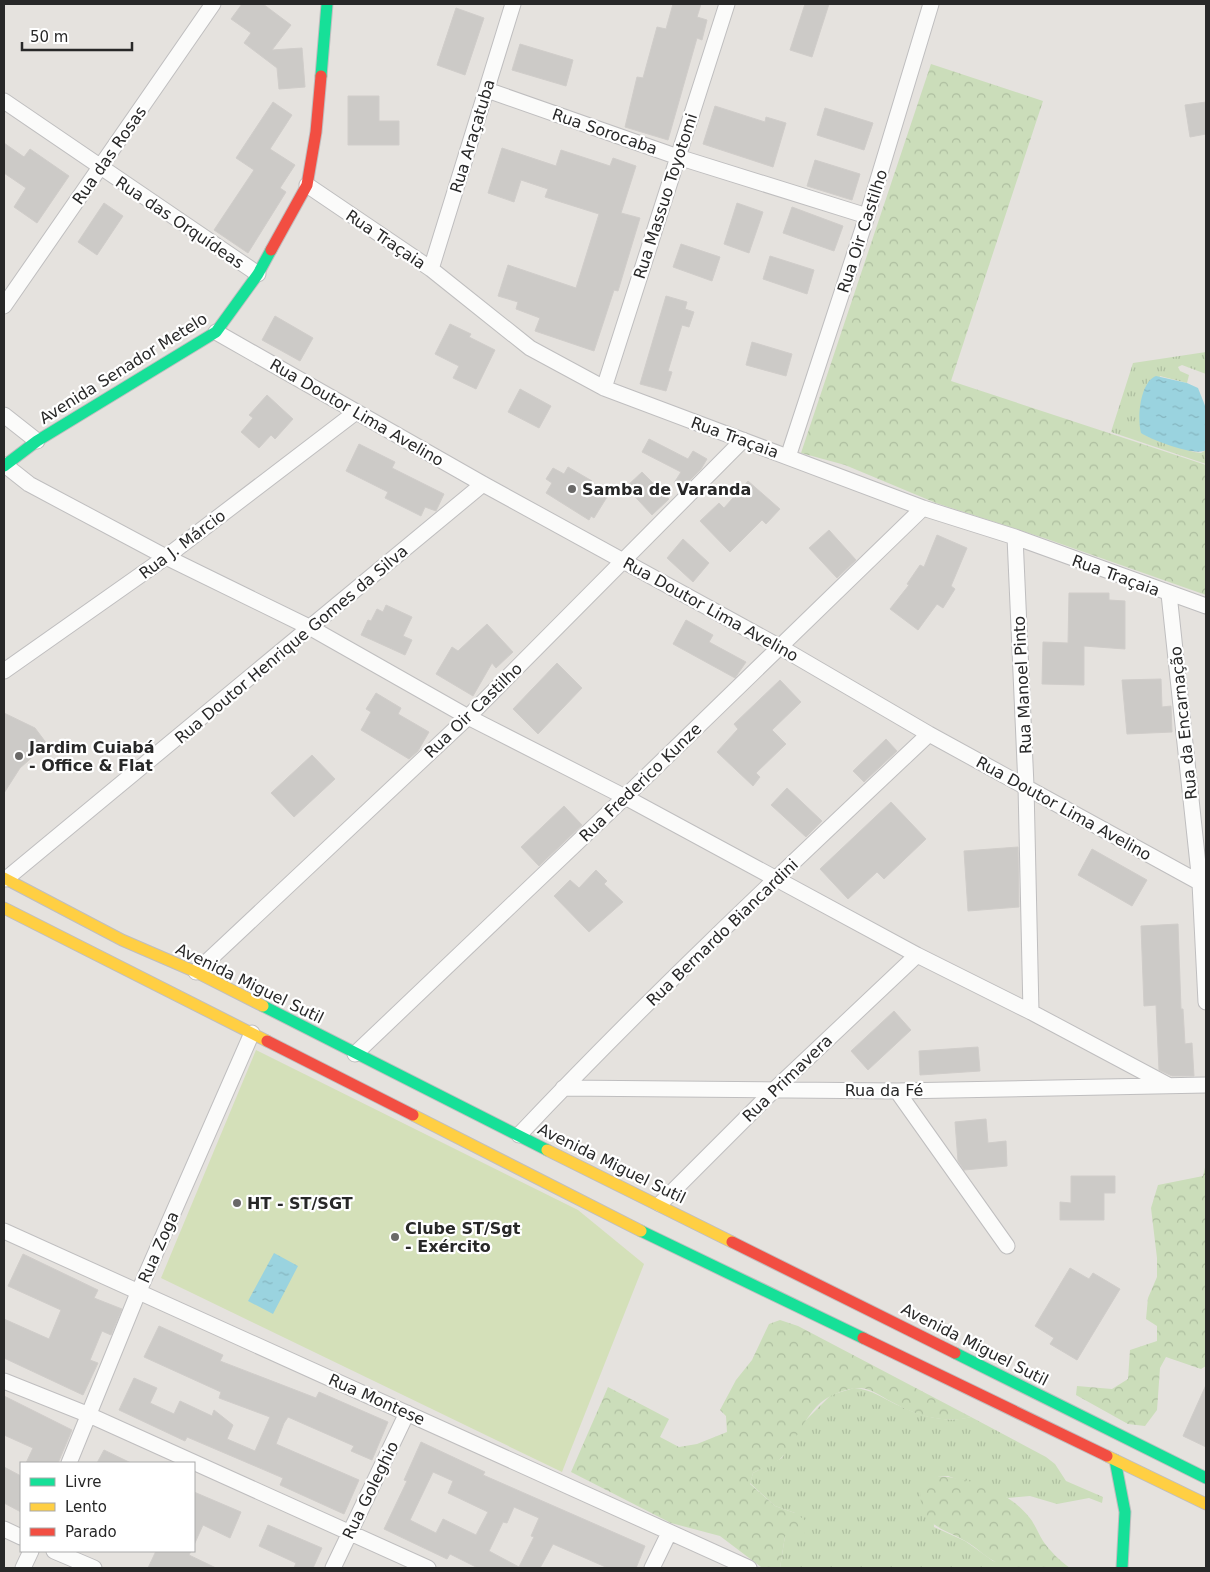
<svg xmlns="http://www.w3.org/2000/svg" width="1210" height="1572" font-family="'DejaVu Sans',sans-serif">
  <defs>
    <pattern id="grass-tufts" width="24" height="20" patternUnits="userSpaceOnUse" patternTransform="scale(1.25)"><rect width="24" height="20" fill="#cbddba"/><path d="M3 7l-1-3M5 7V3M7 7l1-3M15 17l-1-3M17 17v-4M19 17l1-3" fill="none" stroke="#aebea0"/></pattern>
    <pattern id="forest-crowns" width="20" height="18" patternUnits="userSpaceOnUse" patternTransform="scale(1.25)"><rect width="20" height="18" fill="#cbddba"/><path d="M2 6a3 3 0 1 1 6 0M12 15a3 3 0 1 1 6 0" fill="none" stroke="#aebea0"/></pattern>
    <pattern id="water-ripples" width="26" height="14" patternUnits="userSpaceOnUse" patternTransform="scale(1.25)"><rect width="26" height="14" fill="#9ad3df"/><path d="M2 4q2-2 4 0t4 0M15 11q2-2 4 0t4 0" fill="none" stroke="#85b5bf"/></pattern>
  </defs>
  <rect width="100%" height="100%" fill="#e5e2de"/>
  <path fill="url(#grass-tufts)" d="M1206 352V374L1182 365 1178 367 1180 371 1189 375 1187 383 1160 376 1142 433 1149 437 1194 452 1201 453 1206 450V464L1111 432 1133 363Z
    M854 1388C872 1389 885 1400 902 1407 922 1417 949 1423 971 1417L1046 1457 1055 1464 1066 1481 1103 1497 1102 1503 1089 1498 1057 1504 1030 1496 1008 1498 948 1476H932L934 1527 965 1541 993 1561 1003 1563 1009 1568H780L785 1536 795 1513 775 1506 750 1483 753 1473 782 1458 801 1425 831 1395Z"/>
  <path fill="url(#forest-crowns)" d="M931 64 1043 101 951 381 1206 465V595L1047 539 936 503 845 465 801 453Z
    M1206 1163V1366L1201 1369 1166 1357 1160 1368 1157 1410 1145 1426 1128 1424 1076 1395 1077 1386 1112 1389 1128 1379 1130 1350 1157 1341V1326L1146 1319 1148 1298 1157 1277V1258L1151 1208 1158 1185 1203 1176Z
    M780 1320 798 1326 971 1417C945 1424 917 1416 894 1403 885 1399 875 1391 866 1389 856 1386 842 1391 833 1395 807 1406 800 1437 783 1456 776 1464 762 1468 753 1473L750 1484 775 1506 795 1513 806 1521 805 1533 785 1536 780 1568 761 1567 720 1536 671 1523 571 1472 608 1387 669 1419 660 1437 679 1447 697 1444 727 1432 726 1416 720 1410 736 1380 752 1360 769 1324Z
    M932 1476C965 1476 1008 1490 1029 1517 1035 1524 1038 1533 1043 1541 1050 1551 1060 1561 1070 1568H1009C1003 1563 998 1564 992 1560 983 1555 976 1547 967 1542 940 1526 920 1527 920 1489Z"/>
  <path fill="#d4e0b9" d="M256 1050 578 1210 644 1264 562 1472 161 1278Z"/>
  <path fill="url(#water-ripples)" d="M1156 376 1187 383 1198 388 1206 408V450C1196 457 1152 440 1141 433 1137 418 1140 382 1156 376Z
    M274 1253 298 1266 273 1314 248 1301Z"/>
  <path fill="#cccac7" stroke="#d0cdca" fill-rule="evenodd" d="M242 4H263L291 25 272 50 302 48 305 87 279 89 277 68 244 43 251 33 231 19Z
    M673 4H701L697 17 707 20 702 40 697 38 668 140 625 127 637 77 643 78 657 27 666 29Z
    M805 4H829L812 57 790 50Z
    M456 8 484 18 465 75 437 65Z
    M520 44 573 60 566 86 512 70Z
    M348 96H379V121H399V145H348Z
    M273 102 292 115 270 149 295 165 280 188 286 192 248 253 214 230 254 170 236 158Z
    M1206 102V134L1190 137 1185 105Z
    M715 106 765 122 766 117 786 123 773 167 703 144Z
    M825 108 873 123 864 150 817 135Z
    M4 143 24 157 30 149 69 176 37 223 14 207 26 188 4 173Z
    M502 148 556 166 561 150 610 166 613 158 636 166 621 213 640 218 618 291 614 290 594 351 535 331 540 318 516 309 518 302 498 296 508 265 576 288 599 214 545 197 548 189 521 180 514 202 488 193Z
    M815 160 860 174 852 200 807 186Z
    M104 203 123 216 97 255 78 242Z
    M737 203 763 212 749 253 724 244Z
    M792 207 843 226 834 251 783 233Z
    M681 244 720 257 712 281 673 267Z
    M770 256 814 270 807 294 763 279Z
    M666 296 687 302 685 309 694 312 689 327 682 325 668 371 672 372 666 391 640 384Z
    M275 316 313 338 300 361 262 340Z
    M450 324 471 334 469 337 495 350 476 389 453 378 459 366 435 354Z
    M752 342 792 354 786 376 746 365Z
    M520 389 551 406 539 428 508 412Z
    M267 395 293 419 275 439 271 435 259 448 241 432 253 418 249 415Z
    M649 439 688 459 693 451 707 459 701 469 682 488 674 483 681 472 642 452Z
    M359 444 395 462 392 468 444 494 436 511 425 507 421 516 385 498 388 492 346 471Z
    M568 467 592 481 589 485 607 497 594 518 591 516 589 520 546 493 552 483 546 479 553 468 564 474Z
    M642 472 669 499 652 515 626 487Z
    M748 481 780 509 766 524 762 520 730 552 700 521 719 503 724 508Z
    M829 530 856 560 837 578 809 548Z
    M937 535 967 548 951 586 955 589 943 608 937 604 918 630 890 609 909 585 907 584 920 565 924 567Z
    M683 539 709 563 693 582 667 558Z
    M1069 593H1109V600L1125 601V649L1084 646V685L1042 684 1043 642 1068 643Z
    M386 605 412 617 403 636 412 640 405 655 361 635 368 620 371 621 377 609 383 612Z
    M686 620 713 635 709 642 746 662 735 678 673 644Z
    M487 624 513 652 496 668 492 663 473 696 436 674 452 647 458 651Z
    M557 663 582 688 538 734 513 709Z
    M1161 679 1162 707 1171 706 1172 732 1127 734 1122 680Z
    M780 680 801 702 772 730 786 744 756 773 760 777 753 786 717 752 738 729 734 724Z
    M376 693 401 708 398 714 429 732 418 751 409 759 361 730 371 712 366 709Z
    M4 713 35 728 47 744 20 768 4 793Z
    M886 739 897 751 864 782 853 771Z
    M312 755 335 779 294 817 271 793Z
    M787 788 822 821 806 837 771 805Z
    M891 802 926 839 884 879 877 872 848 899 820 869Z
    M564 806 582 825 539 866 521 847Z
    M1018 847 1019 907 968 911 964 851Z
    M1092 849 1147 880 1132 906 1078 875Z
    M596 870 607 881 604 884 623 902 589 932 554 896 570 880 579 888Z
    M1178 924 1181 1009H1183L1185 1044 1192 1043 1194 1076H1172L1159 1070 1156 1005 1144 1006 1141 926Z
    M894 1011 911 1030 868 1070 851 1051Z
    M978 1047 980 1071 920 1075 919 1051Z
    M986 1119 988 1143 1006 1141 1007 1166 964 1170 958 1161 955 1122Z
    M1071 1176H1115V1193H1104V1220H1060V1202L1071 1203Z
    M23 1254 98 1290 94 1298 122 1309 111 1335 102 1331 90 1360 98 1363 83 1395 4 1358V1319L49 1339 61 1310 8 1286Z
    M1070 1268 1089 1279 1093 1273 1120 1289 1077 1360 1050 1344 1054 1338 1035 1326Z
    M159 1326 223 1355 220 1361 316 1398 319 1392 388 1422 372 1460 351 1451 354 1446 288 1417 284 1423 276 1444 359 1480 344 1514 280 1485 283 1478 187 1437 185 1441 119 1410 134 1378 157 1388 150 1403 174 1414 180 1401 212 1416 214 1410 233 1425 227 1439 255 1451 270 1417 219 1398 221 1392 144 1357Z
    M1206 1385V1447L1183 1436Z
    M4 1396 72 1430 58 1463H26L33 1448 4 1435Z
    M421 1442 485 1472 483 1475 645 1546 636 1568H608L553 1544 540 1568H478L450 1554 447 1559 384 1529 407 1481 404 1480ZM433 1472 453 1481 448 1493 488 1512 476 1535 443 1519 436 1533 410 1520ZM514 1507 539 1518 531 1536 534 1537 519 1567 489 1551 503 1522 507 1523Z
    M104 1450 131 1463H97Z
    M4 1467 21 1476V1512L4 1503Z
    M194 1492 241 1512 230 1538 203 1525 194 1545Z
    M268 1525 322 1548 313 1568H294L296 1563 259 1546Z
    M156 1551H191L189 1555 216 1568H148Z"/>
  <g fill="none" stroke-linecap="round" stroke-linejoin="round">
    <g stroke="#bfbebf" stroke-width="17">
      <path id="street" d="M487 90 678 157 867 216
        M4 101 258 274
        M307 185 431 269 530 348 604 388 923 508 1015 537 1206 606
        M431 269 513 4
        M4 306 213 4
        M216 332 483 484 780 647 929 734 1206 886
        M604 388 727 4
        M4 415 37 441
        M788 457 867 216 931 4
        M5 465 29 484 166 557 311 628 468 717 625 797 917 955 1031 1012 1168 1085
        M1015 537 1026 786 1031 1012
        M1169 594 1200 883 1206 1002
        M4 671 166 557 356 412
        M6 879 483 484
        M196 972 468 717 743 440
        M355 1054 625 797 923 508
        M563 1088 897 1091 1206 1085
        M897 1091 1007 1246
        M519 1135C650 996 790 865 929 734
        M660 1204 774 1090 917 955
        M4 1231 749 1568
        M4 1381 89 1415 428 1568
        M69 1463 138 1293 252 1033
        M4 1529 21 1537
        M54 1551 94 1568
        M23 1568 31 1551
        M333 1568 407 1413
        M652 1568 669 1533"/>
    </g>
    <g stroke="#bfbebf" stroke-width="13">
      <path id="fast" d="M321 76 327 4
        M4 466 37 441 216 332 258 274 271 250
        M263 1006 547 1150
        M641 1231 863 1338
        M955 1353 1206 1478
        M1115 1460 1125 1512 1122 1568"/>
    </g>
    <g stroke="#bfbebf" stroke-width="13">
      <path id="slow" d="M4 878 122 940 196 972 263 1006
        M4 908 267 1041
        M413 1115 641 1231
        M547 1150 732 1242
        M1107 1456 1206 1504"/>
    </g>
    <g stroke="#bfbebf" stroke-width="13">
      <path id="jam" d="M271 250 307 185 316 132 321 76
        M267 1041 413 1115
        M732 1242 955 1353
        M863 1338 1107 1456"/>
    </g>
    <use href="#street" stroke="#fbfbfa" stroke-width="15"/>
    <use href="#fast" stroke="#16e098" stroke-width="11"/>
    <use href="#slow" stroke="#ffcf43" stroke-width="11"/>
    <use href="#jam" stroke="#f24e42" stroke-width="11"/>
  </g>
  <g fill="#6a6968" stroke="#fff" stroke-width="2">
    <circle cx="572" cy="489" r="5"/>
    <circle cx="19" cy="756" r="5"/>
    <circle cx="237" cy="1203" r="5"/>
    <circle cx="395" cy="1237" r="5"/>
  </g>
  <g text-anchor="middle" stroke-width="4.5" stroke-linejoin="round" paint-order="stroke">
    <g font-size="16" fill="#282828" stroke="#fff">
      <text transform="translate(605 131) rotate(19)" y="6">Rua Sorocaba</text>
      <text transform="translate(472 136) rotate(-73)" y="6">Rua Araçatuba</text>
      <text transform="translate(109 155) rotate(-55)" y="6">Rua das Rosas</text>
      <text transform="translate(665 196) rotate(-72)" y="6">Rua Massuo Toyotomi</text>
      <text transform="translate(180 222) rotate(34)" y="6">Rua das Orquídeas</text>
      <text transform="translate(862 231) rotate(-72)" y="6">Rua Oir Castilho</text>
      <text transform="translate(386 239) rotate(34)" y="6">Rua Traçaia</text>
      <text transform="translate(123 368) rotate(-32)" y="6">Avenida Senador Metelo</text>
      <text transform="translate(357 412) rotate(30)" y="6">Rua Doutor Lima Avelino</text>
      <text transform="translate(735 437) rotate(20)" y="6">Rua Traçaia</text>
      <text transform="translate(182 544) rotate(-37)" y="6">Rua J. Márcio</text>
      <text transform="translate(1116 575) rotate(20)" y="6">Rua Traçaia</text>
      <text transform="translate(711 609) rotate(29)" y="6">Rua Doutor Lima Avelino</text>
      <text transform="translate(291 644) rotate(-40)" y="6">Rua Doutor Henrique Gomes da Silva</text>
      <text transform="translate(1022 685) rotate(-93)" y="6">Rua Manoel Pinto</text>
      <text transform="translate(473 710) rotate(-44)" y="6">Rua Oir Castilho</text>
      <text transform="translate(1183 723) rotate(-96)" y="6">Rua da Encarnação</text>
      <text transform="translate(640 782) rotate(-44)" y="6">Rua Frederico Kunze</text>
      <text transform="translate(1064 808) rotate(29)" y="6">Rua Doutor Lima Avelino</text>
      <text transform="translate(722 932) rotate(-44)" y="6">Rua Bernardo Biancardini</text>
      <text transform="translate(250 983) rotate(26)" y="6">Avenida Miguel Sutil</text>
      <text transform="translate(787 1078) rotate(-44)" y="6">Rua Primavera</text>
      <text x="884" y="1096">Rua da Fé</text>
      <text transform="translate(612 1163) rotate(26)" y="6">Avenida Miguel Sutil</text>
      <text transform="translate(158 1247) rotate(-66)" y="6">Rua Zoga</text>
      <text transform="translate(975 1344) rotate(27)" y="6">Avenida Miguel Sutil</text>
      <text transform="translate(377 1399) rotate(24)" y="6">Rua Montese</text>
      <text transform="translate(370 1490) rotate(-64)" y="6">Rua Goleghio</text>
    </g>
    <g font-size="16" font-weight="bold" fill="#282828" stroke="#fff" text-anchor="start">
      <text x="582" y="495">Samba de Varanda</text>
      <text x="29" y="753">Jardim Cuiabá<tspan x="29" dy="18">- Office &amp; Flat</tspan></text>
      <text x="247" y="1209">HT - ST/SGT</text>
      <text x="405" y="1234">Clube ST/Sgt<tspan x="405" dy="18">- Exército</tspan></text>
    </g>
  </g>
  <rect width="1210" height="1572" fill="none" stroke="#282828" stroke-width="10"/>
  <rect x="20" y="1462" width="175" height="90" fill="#ffffff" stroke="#a9a9a9"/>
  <rect x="30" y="1478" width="25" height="8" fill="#16e098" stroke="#a9a9a9"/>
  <text x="65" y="1487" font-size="15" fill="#282828">Livre</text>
  <rect x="30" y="1503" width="25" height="8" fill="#ffcf43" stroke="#a9a9a9"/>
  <text x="65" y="1512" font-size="15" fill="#282828">Lento</text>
  <rect x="30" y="1528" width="25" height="8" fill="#f24e42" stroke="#a9a9a9"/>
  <text x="65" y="1537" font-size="15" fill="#282828">Parado</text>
  <path d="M22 42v8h110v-8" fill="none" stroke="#282828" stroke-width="2.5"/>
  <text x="30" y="42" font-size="15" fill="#282828" stroke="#ffffff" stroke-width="4" paint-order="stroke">50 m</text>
</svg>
